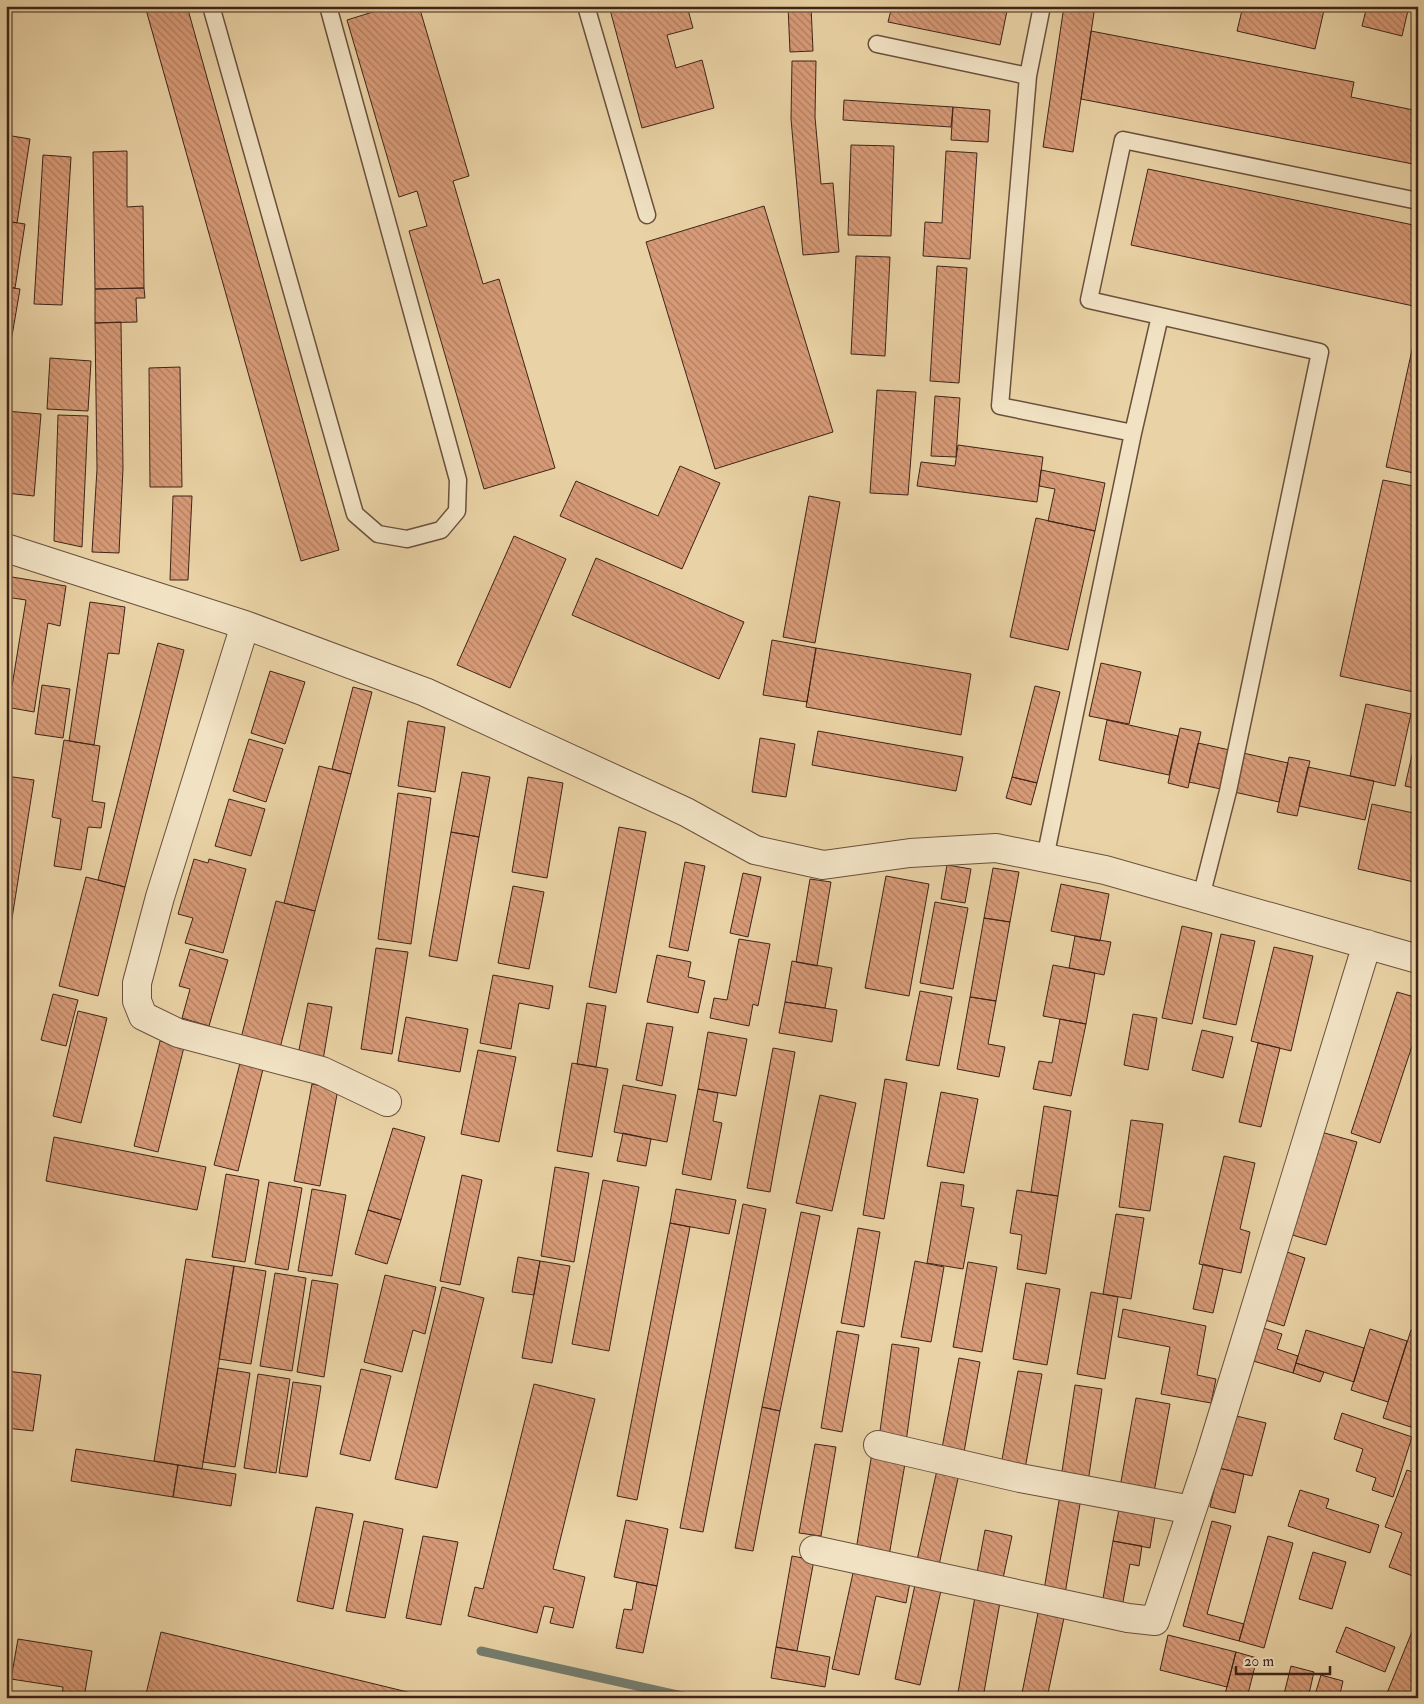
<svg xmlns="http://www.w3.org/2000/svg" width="1424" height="1704" font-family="'IM FELL Double Pica',serif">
  <defs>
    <pattern id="building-back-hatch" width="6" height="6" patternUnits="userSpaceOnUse" patternTransform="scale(1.25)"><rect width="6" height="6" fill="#d89b78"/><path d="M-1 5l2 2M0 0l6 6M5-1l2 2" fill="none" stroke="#b17e62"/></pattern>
  </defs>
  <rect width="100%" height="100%" fill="#e9d2a5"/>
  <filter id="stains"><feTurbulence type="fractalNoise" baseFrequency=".004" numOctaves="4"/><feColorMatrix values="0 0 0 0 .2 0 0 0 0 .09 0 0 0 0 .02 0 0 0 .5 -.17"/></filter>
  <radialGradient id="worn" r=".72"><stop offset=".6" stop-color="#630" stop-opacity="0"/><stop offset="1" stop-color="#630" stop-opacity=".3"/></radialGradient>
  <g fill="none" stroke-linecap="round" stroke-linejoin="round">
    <path stroke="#747d6e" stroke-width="9" d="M481 1651 691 1698"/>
  </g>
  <path fill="url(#building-back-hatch)" stroke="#3f2419" d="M145 6H187L339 550 301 561Z
    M392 6H419L469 176 453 181 483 284 499 279 555 468 484 489 409 231 427 226 417 191 399 197 347 20Z
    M609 6H687L693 28 667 35 676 68 702 60 714 108 642 128Z
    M788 6H811L813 51 790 52Z
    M892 6H1008L1000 45 888 22Z
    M1064 6H1095L1073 152 1043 147Z
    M1243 6H1325L1315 49 1237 31Z
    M1367 6H1409L1402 36 1362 26Z
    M1091 31 1354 82 1351 97 1418 111V165L1081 99Z
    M792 61H816L815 117 821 184 833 183 839 252 803 255 791 119Z
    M844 100 953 107 951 127 843 120Z
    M953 107 990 110 988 142 951 140Z
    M6 135 30 139 17 223 6 221Z
    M851 145 894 146 891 236 848 235Z
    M127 151V207L143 206 144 288 95 289 93 152Z
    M946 151 977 153 970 259 923 256 925 222 942 223Z
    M43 155 71 157 62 305 34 304Z
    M1148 169 1418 226V307L1131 245Z
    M764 206 833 432 715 469 646 242Z
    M6 221 25 224 15 288 6 287Z
    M856 256 890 257 885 356 851 354Z
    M937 266 967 268 959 383 930 381Z
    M6 287 20 289 6 371Z
    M144 288 145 298H136L137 322 95 323V289Z
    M121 322 123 468 119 553 92 552 97 469 95 323Z
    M1418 323V474L1386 467Z
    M50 358 91 361 88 411 47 409Z
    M180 367 182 487H150L149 368Z
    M877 390 916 392 908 495 870 493Z
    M935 396 960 398 956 457 931 456Z
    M6 411 41 414 34 496 6 493Z
    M58 415 88 416 82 547 54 541Z
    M958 445 1043 457 1037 502 917 486 921 462 955 466Z
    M680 466 720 483 682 569 560 516 576 481 658 516Z
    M1041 470 1105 483 1095 531 1048 521 1055 489 1039 486Z
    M1383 480 1418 487V693L1340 676Z
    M173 496H192L188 580H170Z
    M809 496 840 502 815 643 783 637Z
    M1036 518 1095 531 1068 650 1010 637Z
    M514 536 566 559 510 688 457 665Z
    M596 558 744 622 719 679 572 615Z
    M6 576 66 586 60 626 48 623 34 712 6 707V685L12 686 26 600 6 597Z
    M90 602 125 607 119 654 108 653 94 745 69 741Z
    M772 640 816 648 807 702 763 695Z
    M158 643 184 650 125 887 98 880Z
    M816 648 971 674 961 735 806 707Z
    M1101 663 1141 672 1129 724 1089 716Z
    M270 671 305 682 285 744 251 733Z
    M42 685 70 689 63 738 35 734Z
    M1035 686 1060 692 1037 783 1012 777Z
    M353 687 372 692 351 774 332 769Z
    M1366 704 1411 714 1395 786 1350 776Z
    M1107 720 1178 736 1169 775 1099 760Z
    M408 721 445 727 435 792 398 786Z
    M1180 728 1201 732 1188 788 1168 783Z
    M1418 729V789L1405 786Z
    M818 731 963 757 956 791 812 765Z
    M760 738 795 744 786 797 752 792Z
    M249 739 283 749 266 802 233 791Z
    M64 740 100 746 92 801 105 803 101 828 88 827 81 870 54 866 61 819 52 817Z
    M1198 743 1288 763 1279 802 1189 782Z
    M1289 757 1310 761 1297 816 1277 812Z
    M319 766 351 774 315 911 284 903Z
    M1308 767 1374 781 1365 820 1299 806Z
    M462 772 490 777 479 837 451 832Z
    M6 776 34 780 6 956Z
    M528 777 563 783 547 878 512 872Z
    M1012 777 1037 783 1031 805 1006 798Z
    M398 793 431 798 411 944 378 939Z
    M229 799 265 809 251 856 215 846Z
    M1372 804 1418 814V883L1358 869Z
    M619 827 646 832 616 993 589 987Z
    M451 832 479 837 457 961 429 956Z
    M194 859 208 863 209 859 246 869 223 953 185 943 193 918 178 914Z
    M685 862 705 866 688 951 669 947Z
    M947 865 971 869 965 903 941 899Z
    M993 868 1019 872 1010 922 984 918Z
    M743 873 761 877 748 937 730 933Z
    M886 876 929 884 909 996 865 988Z
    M86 877 125 887 98 996 59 986Z
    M810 879 831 882 817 966 796 962Z
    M1061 884 1109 894 1100 941 1051 931Z
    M513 886 544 892 529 969 498 963Z
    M276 901 315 911 280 1048 241 1038Z
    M935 902 968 908 953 989 920 983Z
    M984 918 1010 922 996 1001 970 997Z
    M1182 926 1212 933 1192 1024 1162 1018Z
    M1221 934 1255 941 1236 1025 1203 1018Z
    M1075 936 1111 942 1104 975 1069 968Z
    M739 939 770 944 758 1006 753 1004 749 1026 710 1018 714 998 727 1000Z
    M1274 947 1313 956 1291 1051 1251 1041Z
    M376 948 408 952 392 1054 361 1049Z
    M190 949 228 960 209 1026 182 1018 190 989 179 986Z
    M657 955 691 962 688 977 705 981 698 1013 647 1002Z
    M792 961 832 968 825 1008 785 1002Z
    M1053 965 1095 973 1086 1024 1043 1016Z
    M493 975 553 986 549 1009 519 1003 511 1049 480 1043Z
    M920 991 952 997 939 1066 906 1060Z
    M1397 992 1418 998V1028L1380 1143 1351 1133Z
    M53 994 78 1000 66 1046 41 1040Z
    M970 997 996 1001 988 1044 1005 1047 999 1077 957 1069Z
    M785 1002 837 1010 832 1042 779 1033Z
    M308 1003 332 1007 323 1060 298 1055Z
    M587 1003 606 1006 596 1067 577 1064Z
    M78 1011 107 1018 81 1123 53 1116Z
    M1133 1014 1157 1018 1148 1070 1124 1065Z
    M406 1017 468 1029 460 1072 398 1061Z
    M1060 1019 1086 1024 1071 1096 1033 1089 1039 1061 1052 1063Z
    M647 1023 673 1027 662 1086 636 1080Z
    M1202 1030 1233 1037 1223 1078 1192 1070Z
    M708 1032 747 1039 736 1096 698 1089Z
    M160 1041 184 1047 158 1152 134 1146Z
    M1258 1043 1280 1048 1261 1127 1239 1122Z
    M773 1048 795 1052 770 1192 747 1188Z
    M478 1050 516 1057 499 1142 461 1134Z
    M240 1063 263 1069 238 1171 214 1165Z
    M572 1063 608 1069 592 1157 557 1151Z
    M885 1079 907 1083 884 1219 863 1215Z
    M312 1084 338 1089 320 1186 294 1181Z
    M623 1085 676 1095 667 1142 614 1132Z
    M698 1089 718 1093 713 1121 722 1123 711 1180 682 1174Z
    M941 1092 978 1099 964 1173 927 1166Z
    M820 1095 856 1103 832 1211 796 1203Z
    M1044 1106 1071 1111 1058 1196 1031 1192Z
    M1131 1120 1163 1124 1150 1211 1119 1207Z
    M393 1128 425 1137 401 1220 368 1210Z
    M1321 1132 1357 1142 1326 1245 1289 1234Z
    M623 1133 651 1139 646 1166 617 1161Z
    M54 1137 206 1167 197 1210 46 1181Z
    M1224 1156 1255 1163 1240 1229 1250 1232 1241 1273 1199 1264Z
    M555 1167 589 1173 574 1262 541 1256Z
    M226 1174 259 1180 245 1262 212 1257Z
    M462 1175 482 1180 460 1285 440 1281Z
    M603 1180 639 1187 609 1351 572 1344Z
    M269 1182 302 1188 288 1270 255 1264Z
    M941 1182 964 1185 961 1206 974 1208 963 1269 927 1263Z
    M312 1189 346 1195 332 1276 298 1271Z
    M676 1189 736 1200 729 1234 670 1223Z
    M1017 1190 1058 1196 1046 1274 1017 1269 1022 1235 1010 1233Z
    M743 1204 766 1209 703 1532 680 1528Z
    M368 1210 401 1220 387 1264 355 1254Z
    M801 1212 820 1216 780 1411 762 1407Z
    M1116 1214 1144 1218 1131 1299 1103 1294Z
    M670 1223 690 1227 637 1500 617 1496Z
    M858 1228 880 1232 864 1327 841 1323Z
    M1287 1252 1305 1258 1284 1326 1265 1320Z
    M518 1257 540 1261 534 1295 512 1292Z
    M186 1259 234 1266 202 1469 154 1461Z
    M540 1261 570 1266 552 1363 522 1358Z
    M915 1261 944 1267 931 1342 901 1337Z
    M968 1262 997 1267 982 1352 953 1347Z
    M1203 1264 1223 1269 1213 1313 1193 1309Z
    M234 1266 266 1271 251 1364 219 1359Z
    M275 1273 306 1278 292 1371 260 1366Z
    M385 1275 436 1287 425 1334 413 1330 402 1372 364 1362Z
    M312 1280 338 1284 324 1377 297 1372Z
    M1026 1283 1060 1289 1047 1365 1013 1359Z
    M442 1287 484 1298 437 1488 395 1479Z
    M1091 1292 1118 1297 1105 1379 1077 1374Z
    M1123 1309 1206 1326 1197 1375 1216 1379 1211 1403 1161 1394 1170 1347 1118 1337Z
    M1260 1327 1282 1334 1277 1349 1298 1356 1293 1373 1250 1360Z
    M1370 1329 1407 1341 1388 1402 1351 1390Z
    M1306 1330 1364 1348 1354 1382 1296 1363Z
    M1411 1330 1418 1332V1417L1414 1428 1383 1418Z
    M837 1331 859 1335 842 1432 821 1428Z
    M892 1344 919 1348 906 1442 879 1438Z
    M959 1358 980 1362 964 1452 942 1448Z
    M1296 1363 1324 1372 1320 1382 1293 1373Z
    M218 1368 250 1373 235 1467 203 1462Z
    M361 1369 391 1376 370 1461 340 1454Z
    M6 1371 41 1375 33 1431 6 1428Z
    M1018 1371 1042 1374 1025 1469 1001 1465Z
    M258 1374 290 1379 276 1473 244 1468Z
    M293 1382 321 1386 307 1477 279 1473Z
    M534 1384 595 1399 553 1569 585 1577 573 1628 550 1623 554 1608 544 1606 537 1633 468 1616 475 1587 483 1589Z
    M1075 1385 1102 1389 1088 1482 1061 1478Z
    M1136 1398 1170 1404 1154 1492 1120 1487Z
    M762 1407 780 1411 753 1551 735 1548Z
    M1342 1413 1412 1437 1393 1497 1372 1490 1376 1478 1356 1471 1363 1449 1334 1439Z
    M1232 1415 1266 1423 1252 1476 1219 1468Z
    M815 1444 836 1447 821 1536 799 1533Z
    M76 1449 178 1465 173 1497 71 1481Z
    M872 1453 906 1458 889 1556 856 1550Z
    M178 1465 236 1474 231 1506 173 1497Z
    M1219 1468 1244 1474 1235 1513 1210 1507Z
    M937 1470 959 1474 939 1565 917 1560Z
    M1407 1470 1418 1474V1578L1389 1567 1402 1533 1385 1527Z
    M1300 1490 1329 1499 1326 1508 1379 1525 1370 1553 1288 1526Z
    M1060 1495 1081 1498 1065 1594 1044 1590Z
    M1120 1504 1156 1510 1150 1548 1113 1541Z
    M316 1507 353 1514 333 1609 297 1601Z
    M626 1520 668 1529 657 1586 614 1577Z
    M364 1521 403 1529 385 1618 346 1611Z
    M1212 1521 1231 1526 1207 1614 1244 1624 1239 1641 1183 1626Z
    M985 1530 1012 1536 1002 1583 976 1578Z
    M423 1536 458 1542 441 1625 406 1618Z
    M1268 1536 1293 1543 1264 1648 1239 1641Z
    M1113 1541 1142 1546 1139 1566 1130 1564 1122 1607 1102 1604Z
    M1313 1552 1346 1562 1332 1609 1299 1599Z
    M792 1556 814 1560 797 1651 776 1647Z
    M855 1564 911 1577 906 1603 876 1596 859 1675 832 1669Z
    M916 1580 942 1586 920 1685 895 1679Z
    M637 1582 657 1586 643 1653 616 1648 624 1609 632 1610Z
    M975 1597 1000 1602 983 1698H957Z
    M1039 1608 1065 1613 1047 1698H1021Z
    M1418 1617V1684L1412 1698H1385Z
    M1346 1627 1395 1647 1385 1672 1336 1652Z
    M161 1632 424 1696 145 1698Z
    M1168 1635 1236 1652 1227 1687 1160 1670Z
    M18 1639 92 1651 84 1698H62L63 1687 11 1679Z
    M776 1647 830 1657 825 1687 771 1678Z
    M1236 1652 1257 1658 1248 1694 1264 1698H1224Z
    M1291 1666 1314 1672 1308 1698H1283Z
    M1321 1675 1343 1681 1339 1698H1314Z"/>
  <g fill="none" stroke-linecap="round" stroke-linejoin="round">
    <g stroke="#6a503c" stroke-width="19">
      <path id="lane" d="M211 6 355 514 378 534 407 539 441 530 457 511 458 480 328 6
        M586 6 647 215
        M1042 6 1028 76 1000 406 1133 433 1045 858
        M877 44 1028 76
        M1133 433 1160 316
        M1201 897 1228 791 1320 352 1089 300 1123 140 1418 201"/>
    </g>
    <g stroke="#6a503c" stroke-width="30">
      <path id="street" d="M6 548 245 625 425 692 686 812 755 850 823 865 910 853 996 848 1105 870 1418 959
        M245 625 160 897 137 983V1001L143 1016 178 1033 322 1071 387 1102
        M878 1445 1020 1478 1192 1510
        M814 1550 1128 1618 1155 1621 1210 1456 1367 944"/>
    </g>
    <use href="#lane" stroke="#f1e2c4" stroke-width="16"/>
    <use href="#street" stroke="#f1e2c4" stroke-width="28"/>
  </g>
  <rect width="1424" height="1704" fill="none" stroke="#e9d2a5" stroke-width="25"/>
  <rect x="8" y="8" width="1409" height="1689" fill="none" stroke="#3f2419" stroke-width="2.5"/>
  <rect x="12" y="12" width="1399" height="1679" fill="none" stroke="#3f2419"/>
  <path d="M1236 1666v8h94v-8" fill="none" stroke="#3f2419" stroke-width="2.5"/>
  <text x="1244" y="1666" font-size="15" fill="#3f2419" stroke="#f1e2c4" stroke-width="4" paint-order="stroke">20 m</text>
  <rect width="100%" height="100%" filter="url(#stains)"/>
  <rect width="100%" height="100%" fill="url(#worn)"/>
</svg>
